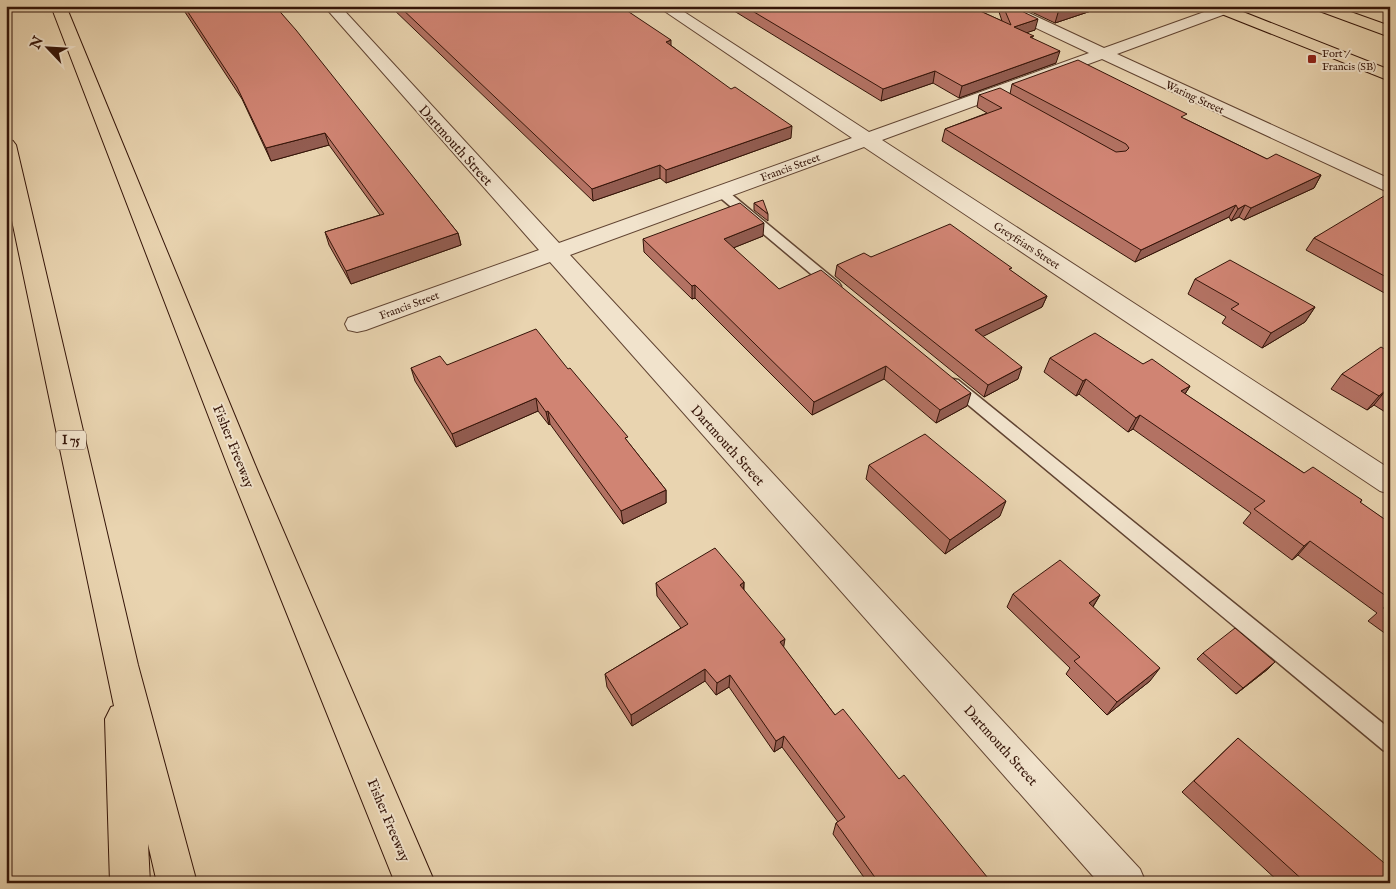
<svg xmlns="http://www.w3.org/2000/svg" width="1396" height="889" font-family="'IM FELL English',serif">
  <rect width="100%" height="100%" fill="#e9d4b0"/>
  <filter id="stains"><feTurbulence type="fractalNoise" baseFrequency=".004" numOctaves="4"/><feColorMatrix values="0 0 0 0 .2 0 0 0 0 .09 0 0 0 0 .02 0 0 0 .5 -.17"/></filter>
  <radialGradient id="worn" r=".72"><stop offset=".6" stop-color="#630" stop-opacity="0"/><stop offset="1" stop-color="#630" stop-opacity=".3"/></radialGradient>
  <g fill="none" stroke-linecap="round" stroke-linejoin="round">
    <g stroke="#614432" stroke-width="3">
      <path id="service" d="M721 188 725 189 839 283 841 286 839 289H829L717 195 715 192 717 189Z
        M953 379 958 380 1390 729V753L1383 750 948 388 945 384 948 380Z"/>
    </g>
    <g stroke="#614432" stroke-width="2">
      <path id="minor" d="M324 6H340L559 243 852 138 657 6H675L869 132 1089 53 996 9 994 6H1014L1104 48 1218 7H1228L1231 10 1228 13 1117 54 1390 179V193L1102 59 882 140 1390 469V494L1380 491 864 147 570 255 1140 869 1146 883H1099L550 262 366 330 357 332 348 330 345 324 348 318 539 250Z"/>
    </g>
    <g stroke="#341408" stroke-width="2">
      <path id="primary" d="M1207 6H1228L1390 70V81L1209 9Z
        M1312 6H1334L1390 26V37L1314 9Z"/>
    </g>
    <g stroke="#341408" stroke-width="2">
      <path id="motorway" d="M51 6H66L258 472 435 883H395L230 472Z
        M6 139 13 141 16 145 138 665 197 883H157L148 844 150 883H110L105 719 111 707 114 706 6 192Z"/>
    </g>
    <use href="#service" fill="#f1e3cc" fill-rule="evenodd"/>
    <use href="#minor" fill="#f1e3cc" fill-rule="evenodd"/>
    <use href="#primary" fill="#e9d4b0" fill-rule="evenodd"/>
    <use href="#motorway" fill="#e9d4b0" fill-rule="evenodd"/>
  </g>
  <path fill="#b37263" stroke="#341408" d="M181 6H275L458 233 461 245 351 284 329 245 325 232 380 215 329 145 271 161 242 99Z
    M390 6H620L791 138 666 183 660 178 593 201Z
    M726 6H969L1002 21 999 12 1000 6H1011L1035 30 1027 32 1056 63 959 98 933 83 881 101Z
    M1019 6H1106L1055 23Z
    M1012 84 1185 119 1267 159 1321 175 1314 188 1244 220 1239 217 1231 221 1229 217 1135 262 942 141 945 129 987 113 977 107 979 95 1010 94Z
    M1390 199V296L1306 250 1314 238Z
    M754 203 768 214V221L754 210Z
    M763 236 733 248 779 289 967 406 936 423 884 379 812 415 695 298 692 299 644 252 643 239Z
    M871 257 1011 271 1047 296 1042 307 983 336 1018 379 984 397 835 276 837 265Z
    M1195 279 1315 307 1305 322 1262 348 1222 323 1226 317 1188 294Z
    M1390 352V415L1374 405 1367 410 1331 389 1342 374Z
    M1050 358 1143 364 1190 386 1185 394 1304 473 1362 500 1360 503 1390 523V637L1368 621 1377 613 1298 555 1292 560 1243 523 1251 513 1133 429 1128 432 1079 394 1076 396 1044 372Z
    M447 365 568 369 628 442 666 490V503L623 524 550 424 549 425 538 411 456 447 415 381 411 368Z
    M869 465 1000 516 945 554 866 479Z
    M744 582V590L784 648 835 715 899 779 992 883H868L833 834 836 823 838 822 782 747 774 752 729 687 716 695 705 681 632 726 607 687 605 674 681 628 657 596 656 583Z
    M1013 594 1100 595 1093 607 1150 681 1107 715 1066 674 1070 668 1007 607Z
    M1203 653 1268 669 1236 694 1197 659Z
    M1238 738 1390 883H1280L1182 792Z"/>
  <path fill="#925c50" stroke="#341408" d="M1060 6H1106L1055 23Z
    M1038 19 1035 30 1011 38 1014 27Z
    M671 40V52L666 42Z
    M1060 51 1056 63 959 98 962 86Z
    M935 71 933 83 881 101 883 89Z
    M792 126 791 138 666 183V170Z
    M325 133 329 145 271 161 266 148Z
    M660 165V178L593 201 592 189Z
    M1321 175 1314 188 1244 220 1251 208Z
    M1236 205 1229 217 1135 262 1141 250Z
    M1245 205 1239 217 1231 221 1238 209Z
    M764 223 763 236 723 252 724 239Z
    M458 233 461 245 351 284 346 271Z
    M695 285V298L692 299V286Z
    M1047 296 1042 307 972 342 975 330Z
    M1315 307 1305 322 1262 348 1271 333Z
    M886 366 884 379 812 415 814 402Z
    M1022 367 1018 379 984 397 988 385Z
    M1086 379 1079 394 1076 396 1083 381Z
    M1190 386 1181 400V391Z
    M1386 390 1374 405 1367 410 1379 396Z
    M971 393 967 406 936 423 940 410Z
    M536 398 538 411 456 447 452 434Z
    M548 411 550 424 549 425 546 412Z
    M1140 415 1133 429 1128 432 1136 418Z
    M666 490V503L623 524 621 511Z
    M1006 501 1000 516 945 554 950 540Z
    M1310 541 1298 555 1292 560 1304 546Z
    M744 582 743 596 740 585Z
    M1100 595 1092 608 1089 603Z
    M785 639 783 651 780 642Z
    M1275 662 1268 669 1236 694 1243 688Z
    M1160 668 1150 681 1107 715 1117 702Z
    M705 669V681L632 726 631 715Z
    M730 675 729 687 716 695 717 683Z
    M784 736 782 747 774 752 776 741Z"/>
  <path fill="#d08473" stroke="#341408" d="M184 6H275L296 30 458 233 346 271 325 232 384 214 325 133 266 148 237 87Z
    M399 6H620L671 40 666 42 731 89 735 87 792 126 666 170 660 165 592 189Z
    M744 6H969L1011 25 1003 6H1011L1038 19 1014 27 1034 36 1030 37 1060 51 962 86 935 71 883 89Z
    M1078 60 1187 114 1181 117 1267 159 1276 154 1321 175 1251 208 1245 205 1238 209 1236 205 1141 250 945 129 1002 108 979 95 1000 88 1116 152 1126 151 1129 148 1126 144 1012 84Z
    M1384 196 1390 199V279L1314 238Z
    M763 200 768 214 754 203Z
    M740 203 764 223 724 239 779 289 821 270 971 393 940 410 886 366 814 402 695 285 692 286 643 239Z
    M950 224 1012 268 1009 269 1047 296 975 330 1022 367 988 385 837 265 864 253 871 257Z
    M1230 260 1315 307 1271 333 1231 309 1239 304 1195 279Z
    M536 329 568 369 570 368 628 437 625 438 666 490 621 511 548 411 546 412 536 398 452 434 411 368 440 356 447 365Z
    M1095 333 1143 364 1152 359 1190 386 1181 391 1304 473 1313 467 1362 500 1360 502 1390 523V599L1310 541 1304 546 1254 509 1265 501 1140 415 1136 418 1086 379 1083 381 1050 358Z
    M1381 347 1390 352V393L1386 390 1379 396 1342 374Z
    M925 434 1006 501 950 540 869 465Z
    M715 548 744 582 740 585 785 639 780 642 835 715 843 709 899 779 904 775 992 883H879L836 823 845 817 784 736 776 741 730 675 717 683 705 669 631 715 605 674 688 624 656 583Z
    M1060 560 1100 595 1089 603 1160 668 1117 702 1074 661 1080 657 1013 594Z
    M1390 602V613L1383 608Z
    M1235 628 1275 662 1243 688 1203 653Z
    M1238 738 1390 868V883H1306L1194 781Z"/>
  <rect fill="#8f2418" stroke="#f1e3cc" stroke-width="2" x="1307" y="54" width="10" height="10" rx="2.5"/>
  <g text-anchor="middle" stroke-width="4" stroke-linejoin="round" paint-order="stroke">
    <g font-size="11" fill="#341408" stroke="#f1e3cc" text-anchor="start">
      <text x="1322" y="57">Fort /<tspan x="1322" dy="13">Francis (SB)</tspan></text>
    </g>
    <g font-size="11" fill="#341408" stroke="#f1e3cc">
      <text transform="translate(1195 97) rotate(25)" y="4">Waring Street</text>
      <text transform="translate(790 167) rotate(-20)" y="4">Francis Street</text>
      <text transform="translate(1027 245) rotate(33)" y="4">Greyfriars Street</text>
      <text transform="translate(409 305) rotate(-20)" y="4">Francis Street</text>
    </g>
    <rect fill="#f1e3cc" stroke="#6d5243" stroke-width="1" x="56" y="430.5" width="30" height="19" rx="4"/>
    <g font-size="12" font-weight="bold" fill="#341408">
      <text x="71" y="444">I 75</text>
    </g>
    <g font-size="14" fill="#341408" stroke="#f1e3cc">
      <text transform="translate(456 145) rotate(48)" y="5">Dartmouth Street</text>
      <text transform="translate(728 445) rotate(48)" y="5">Dartmouth Street</text>
      <text transform="translate(234 446) rotate(68)" y="5">Fisher Freeway</text>
      <text transform="translate(1001 745) rotate(48)" y="5">Dartmouth Street</text>
      <text transform="translate(389 820) rotate(67)" y="5">Fisher Freeway</text>
    </g>
  </g>
  <rect width="1396" height="889" fill="none" stroke="#e9d4b0" stroke-width="25"/>
  <rect x="8" y="8" width="1381" height="874" fill="none" stroke="#341408" stroke-width="2.5"/>
  <rect x="12" y="12" width="1371" height="864" fill="none" stroke="#341408"/>
  <g transform="translate(48 48) rotate(295)" stroke="#f1e3cc" stroke-width="4" paint-order="stroke">
  <path d="M0-4L9 19L0 12L-9 19Z" fill="#341408"/>
  <text y="-8" font-size="14" font-weight="bold" text-anchor="middle" fill="#341408">N</text>
  </g>
  <rect width="100%" height="100%" filter="url(#stains)"/>
  <rect width="100%" height="100%" fill="url(#worn)"/>
</svg>
